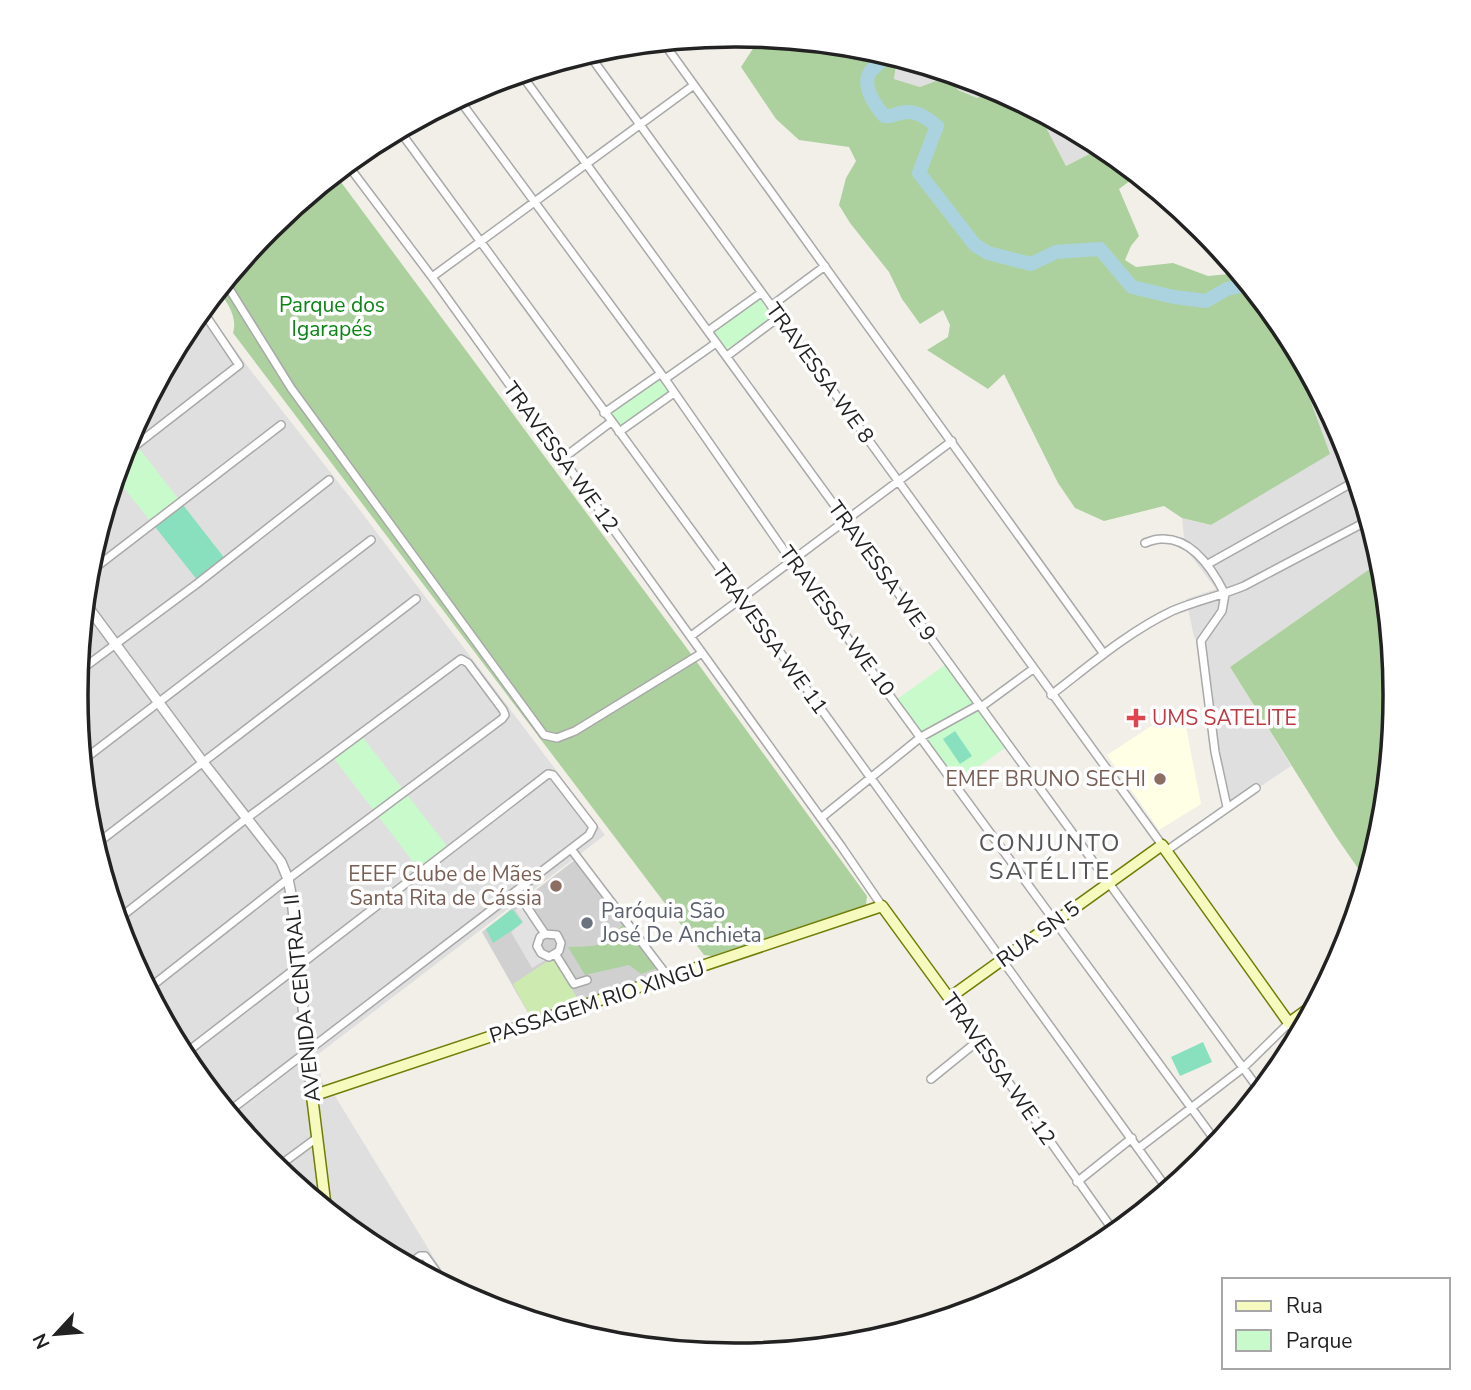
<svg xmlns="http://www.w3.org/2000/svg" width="1471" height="1390" font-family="'Nunito Sans',sans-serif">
  <rect width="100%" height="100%" fill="#f2efe9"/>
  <path fill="#e0dfdf" d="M897 58 988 85 996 89 977 98 958 90 920 87 894 79Z
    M1038 112 1102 146 1103 147 1066 166Z
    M204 307 251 371 356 505 605 835 317 1055 322 1082 335 1096 453 1289 368 1244 269 1161 187 1061 126 947 88 823 76 695 88 566 126 442 187 328Z
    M1301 359 1345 443 1381 561 1230 667 1291 766 1227 809 1219 787 1201 648 1194 637 1186 599 1216 589 1185 548 1182 518 1211 525 1316 416 1297 364Z"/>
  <path fill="#ffffe5" d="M1182 706 1201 804 1159 830 1107 755Z"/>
  <path fill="#d0d0d0" d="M576 859 664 976 531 1018 482 932Z"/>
  <path fill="#cdebb0" d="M556 960 579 1002 531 1018 513 984 548 961Z"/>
  <path fill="#add19e" d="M748 36 865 48 897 58 894 79 920 87 936 81 955 86 958 90 977 98 996 89 1038 112 1066 166 1103 147 1138 175 1119 189 1139 236 1131 246 1125 260 1136 267 1173 263 1208 276 1239 273 1284 329 1301 359 1297 364 1330 454 1211 525 1182 518 1164 506 1104 521 1075 508 1058 483 1004 374 988 389 927 350 948 337 950 325 943 310 920 324 902 299 889 272 850 223 839 205 846 178 856 161 849 147 799 140 776 119 741 67 754 47Z
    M335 174 683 643 867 896 866 905 712 956 704 955 233 333C238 317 227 302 218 290L269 228Z
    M1381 561 1395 695 1383 824 1366 880 1335 835 1230 667Z
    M625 922 657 968 641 974 629 965 585 975 568 947C600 946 604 948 625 922Z"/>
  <path fill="#c8facc" d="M760 299 773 317 726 350 714 332Z
    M660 378 670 392 620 427 610 413Z
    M135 443 180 501 152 523 115 477 123 453Z
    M949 662 1009 745 956 783 896 700Z
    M361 735 450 850 421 872 332 756Z"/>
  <path fill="#88e0be" d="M180 501 226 560 198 581 152 523Z
    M955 731 972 756 960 764 943 739Z
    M512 909 523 923 493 943 486 929Z
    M1203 1042 1212 1062 1180 1076 1171 1057Z"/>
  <path fill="#e2e2e2" d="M522 905 540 934 535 944 536 953 547 959 532 968 511 932 523 922 515 910Z"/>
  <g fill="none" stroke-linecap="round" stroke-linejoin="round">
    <path stroke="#aad3df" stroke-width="14" d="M886 54C882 62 875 66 870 72 861 86 876 106 884 116 891 117 894 115 900 113 916 109 926 118 937 126L919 173 975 245 988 253 1031 264 1056 252 1100 249 1132 287 1174 297 1206 301 1227 289 1248 284"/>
    <g stroke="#a9a9a9" stroke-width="10">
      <path id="minor" d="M663 42 1104 654
        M588 53 1162 845
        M521 74 1260 1091
        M458 98 665 379 792 562 1217 1143
        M399 130 741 598 1168 1190
        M347 164 432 277 841 846 882 906
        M432 277 694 85
        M225 282 291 388 544 735 557 738 575 731 702 653
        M771 306 825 266
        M708 331 761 293
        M727 356 779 317
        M665 379 716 343
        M604 413 660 374
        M619 432 674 393
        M122 456 239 365 202 310
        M562 459 611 422
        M1145 543C1150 541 1156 539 1161 539 1192 537 1213 570 1225 594
        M1208 564 1357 480
        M87 574 281 425
        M1225 594 1222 611 1201 641 1215 752 1227 807
        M691 636 952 441
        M78 672 198 583 329 480
        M1051 695C1090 665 1128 632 1172 611 1195 601 1220 596 1244 586L1369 520
        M981 707 1033 669
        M82 761 371 540
        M821 818 921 737 979 705
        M95 845 416 599
        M571 849 669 978
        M1166 851 1256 788
        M517 892 545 934 540 937 537 946 541 953 549 957 559 951 561 943 557 935 545 934
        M117 920 247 818 461 659 468 663 503 710 505 715 502 719 288 879 148 989
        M556 955 574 984 587 980
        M949 998 1115 1233
        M183 1055 548 774 553 775 593 827 589 835 228 1112
        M931 1079 979 1040
        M1139 1148 1243 1068 1289 1023 1298 1036
        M276 1168 318 1137
        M1077 1182 1132 1138
        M408 1265 420 1256H425L446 1285"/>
    </g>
    <g stroke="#a9a9a9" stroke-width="12">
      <path id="tertiary" d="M85 603 202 761 281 862 288 879 292 899 312 1096"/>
    </g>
    <g stroke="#707d05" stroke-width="13">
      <path id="secondary" d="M326 1209 312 1096 882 906 949 998 1162 845 1289 1023 1315 1004"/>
    </g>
    <use href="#minor" stroke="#fff" stroke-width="7"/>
    <use href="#tertiary" stroke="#fff" stroke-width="9"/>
    <use href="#secondary" stroke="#f7fabf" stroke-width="10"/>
  </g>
  <path fill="#e0444e" stroke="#fff" stroke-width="2.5" d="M1132.5 707.5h7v7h7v7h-7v7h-7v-7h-7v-7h7z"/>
  <g fill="#8d6e63" stroke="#fff" stroke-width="2.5">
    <circle cx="1160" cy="779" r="7"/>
    <circle cx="556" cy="886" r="7"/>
  </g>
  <circle fill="#6b7280" stroke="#fff" stroke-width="2.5" cx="587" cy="923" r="7"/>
  <g text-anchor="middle" stroke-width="7" stroke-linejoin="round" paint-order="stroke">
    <g font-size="21" fill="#0c8416" stroke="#fff">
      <text x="332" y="312">Parque dos<tspan x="332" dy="24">Igarapés</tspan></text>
    </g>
    <g font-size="21" fill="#222" stroke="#fff">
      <text transform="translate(820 373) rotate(54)" y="7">TRAVESSA WE 8</text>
      <text transform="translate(561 457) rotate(54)" y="7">TRAVESSA WE 12</text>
      <text transform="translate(882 571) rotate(54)" y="7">TRAVESSA WE 9</text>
      <text transform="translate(837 621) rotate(54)" y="7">TRAVESSA WE 10</text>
      <text transform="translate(770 639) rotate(54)" y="7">TRAVESSA WE 11</text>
      <text transform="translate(1038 934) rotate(-36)" y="7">RUA SN 5</text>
      <text transform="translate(302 998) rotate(-96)" y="7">AVENIDA CENTRAL II</text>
      <text transform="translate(597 1002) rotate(-18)" y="7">PASSAGEM RIO XINGU</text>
      <text transform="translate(999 1069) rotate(55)" y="7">TRAVESSA WE 12</text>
    </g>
    <g font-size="21" fill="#be3a42" stroke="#fff" text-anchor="start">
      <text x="1152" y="725">UMS SATELITE</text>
    </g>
    <g font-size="21" fill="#785e54" stroke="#fff" text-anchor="end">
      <text x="1146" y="786">EMEF BRUNO SECHI</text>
      <text x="542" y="881">EEEF Clube de Mães<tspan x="542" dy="24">Santa Rita de Cássia</tspan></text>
    </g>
    <g font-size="21" fill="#5b616d" stroke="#fff" text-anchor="start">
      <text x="601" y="918">Paróquia São<tspan x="601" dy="24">José De Anchieta</tspan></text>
    </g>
    <g font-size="24" letter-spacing="2" fill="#555" stroke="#fff">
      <text x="1050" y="851">CONJUNTO<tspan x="1050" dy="28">SATÉLITE</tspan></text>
    </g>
  </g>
  <path d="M0 0H1471V1390H0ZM735 47H736A647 647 0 0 1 1383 694V696A647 647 0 0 1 736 1343H735A647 647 0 0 1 88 696V694A647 647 0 0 1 735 47Z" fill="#fff" fill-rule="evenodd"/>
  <path fill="none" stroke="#222" stroke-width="3.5" d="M735 47H736A647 647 0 0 1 1383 694V696A647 647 0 0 1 736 1343H735A647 647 0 0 1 88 696V694A647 647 0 0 1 735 47Z"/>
  <rect x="1222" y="1278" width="228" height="91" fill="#ffffff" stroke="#a7a7a7" stroke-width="2"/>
  <rect x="1236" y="1301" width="35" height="10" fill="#f7fabf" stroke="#a7a7a7" stroke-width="2"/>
  <text x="1286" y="1313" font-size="21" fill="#222222">Rua</text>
  <rect x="1236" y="1330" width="35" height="21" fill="#c8facc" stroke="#a7a7a7" stroke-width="2"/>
  <text x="1286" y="1348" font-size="21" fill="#222222">Parque</text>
  <g transform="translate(56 1334) rotate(244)" stroke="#ffffff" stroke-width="5" paint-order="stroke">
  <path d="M0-5L12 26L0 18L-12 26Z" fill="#222222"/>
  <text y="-10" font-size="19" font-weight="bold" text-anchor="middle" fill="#222222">N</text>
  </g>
</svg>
